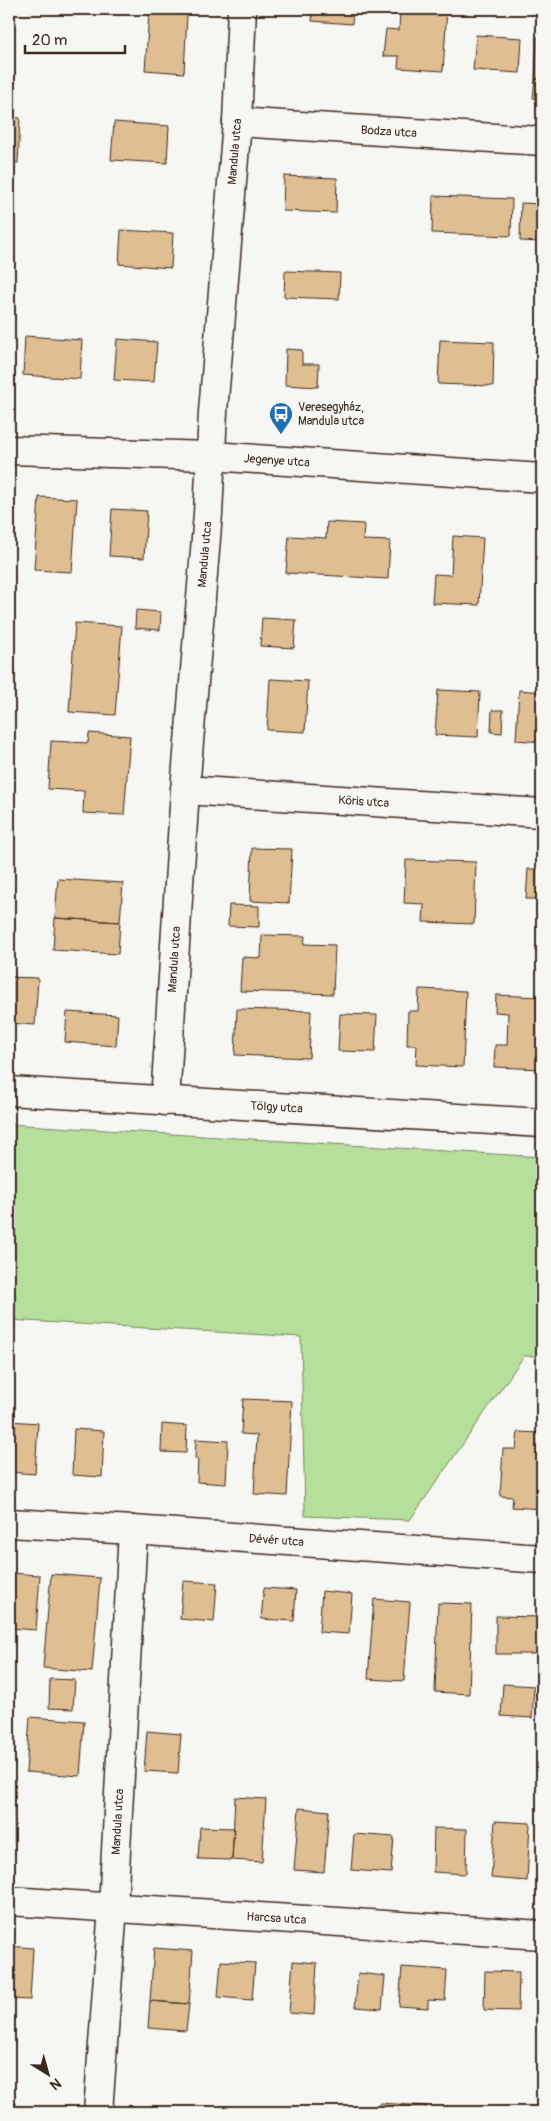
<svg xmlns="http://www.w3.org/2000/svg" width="551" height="2121" font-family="Pangolin,sans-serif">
  <rect width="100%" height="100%" fill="#f6f6f2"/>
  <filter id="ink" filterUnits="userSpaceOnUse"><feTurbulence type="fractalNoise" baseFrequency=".02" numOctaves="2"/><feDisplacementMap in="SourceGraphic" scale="10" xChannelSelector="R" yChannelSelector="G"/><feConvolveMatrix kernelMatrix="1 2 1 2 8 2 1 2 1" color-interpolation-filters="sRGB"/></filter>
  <g filter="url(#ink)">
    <path fill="#b6df9c" stroke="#78845d" d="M9 1124 542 1157V1356H524L410 1520 305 1516 301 1337 9 1320Z"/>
    <path fill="#dfbe92" stroke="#3b2a1e" d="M29 9H64V12Z
      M313 9H353L352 24 312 21Z
      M400 9H447L443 71 398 68 399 56H383L386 29 399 30Z
      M149 13 187 15 184 73 145 70Z
      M476 35 522 38 520 73 473 70Z
      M537 37H542V79H535Z
      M535 79H542V99L533 98Z
      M9 117 20 118 18 163H9Z
      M114 122 169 126 167 163 111 160Z
      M284 176 337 178 336 213 283 211Z
      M433 196 512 199 511 236 432 233Z
      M521 203 542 204V242L520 241Z
      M121 230 173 233 171 268 119 264Z
      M285 271 340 273 339 299 284 297Z
      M25 336 82 340 80 379 23 375Z
      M117 339 157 342 154 382 114 380Z
      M440 340 494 342 493 386 438 384Z
      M286 349 302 350V364H319L318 387 285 385Z
      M39 497 77 499 72 572 34 570Z
      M112 509 147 511 144 558 109 556Z
      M327 522 364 524 363 540 390 541 388 579 286 573 289 536 326 538Z
      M453 536 483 538 479 605 432 603 434 574 451 575Z
      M539 542H542V585H537Z
      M136 610 161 612 160 630 135 628Z
      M262 618 296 620 294 648 260 646Z
      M75 623 122 626 115 715 69 712Z
      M270 679 308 681 305 732 267 730Z
      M438 690 480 692 478 737 435 735Z
      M519 690 542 692V742L516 740Z
      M492 710H503L502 733 491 732Z
      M89 733 130 736 124 815 83 813 84 791 48 789 51 741 88 743Z
      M252 848 292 849 289 903 250 901Z
      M406 860 476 862 474 924 423 922 424 904 404 903Z
      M528 869H542V899H526Z
      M58 879 123 883 120 922 55 918Z
      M229 905 259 906V927L228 926Z
      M55 918 120 922 118 954 53 950Z
      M262 935 305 936 304 944 335 945 333 994 240 991 242 957 261 958Z
      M9 977 38 978 35 1025 9 1023Z
      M419 989 466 991 463 1067 416 1065 417 1045H407L408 1011H418Z
      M496 995 542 997V1069L494 1067 495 1045H507L508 1013 495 1012Z
      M237 1009 311 1011 309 1058 235 1055Z
      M67 1012 118 1015 116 1046 65 1042Z
      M340 1014 377 1015 375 1052 338 1051Z
      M243 1399 292 1401 287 1496 254 1494 257 1435 241 1434Z
      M9 1421 38 1423 35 1474 9 1472Z
      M162 1424 187 1426 186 1453 161 1452Z
      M74 1429 104 1431 102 1477 72 1475Z
      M518 1432 542 1433V1509L512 1507 513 1497 500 1496 503 1449H516Z
      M196 1439 228 1441 226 1484 197 1482 198 1459H195Z
      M9 1573 40 1575 36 1630 9 1628Z
      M51 1574 100 1578 92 1672 43 1668Z
      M183 1581 217 1583 214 1622 180 1619Z
      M264 1588 296 1590 294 1621 261 1619Z
      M322 1591 352 1594 349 1634 319 1632Z
      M374 1599 410 1602 404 1681 368 1679Z
      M438 1603 472 1604 469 1694 435 1692Z
      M496 1616 542 1617V1654H496Z
      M50 1679 75 1680 73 1709 49 1708Z
      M503 1684 534 1686 532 1718 501 1716Z
      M30 1717 84 1721 80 1776 26 1772Z
      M147 1731 181 1734 178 1773 144 1771Z
      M235 1797 266 1799 262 1862 232 1860Z
      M9 1800H13L12 1846H9Z
      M299 1808 329 1811 324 1872 294 1870Z
      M495 1821 530 1823 527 1881 491 1878Z
      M200 1827 234 1828 232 1860 198 1859Z
      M434 1828 467 1829 466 1874 433 1872Z
      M354 1834 394 1837 391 1873 351 1870Z
      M9 1946 33 1948 30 2000 9 1999Z
      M154 1948 193 1951 189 2004 150 2001Z
      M221 1961 255 1963 252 2000 218 1997Z
      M293 1961 317 1963 314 2015 289 2013Z
      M402 1967 447 1970 445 2001 428 2000V2008L399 2006Z
      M485 1971 519 1972 518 2011 484 2010Z
      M358 1973 385 1976 382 2009 355 2007Z
      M150 2001 189 2004 186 2031 148 2028Z
      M380 2103 426 2106V2112H380Z"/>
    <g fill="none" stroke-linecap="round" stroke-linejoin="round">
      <g stroke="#3b2a1e" stroke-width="31">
        <g id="minor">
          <path id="s1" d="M237 122 542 141"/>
          <path id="s2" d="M9 450 211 456 542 478"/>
          <path id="s3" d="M185 790 542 813"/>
          <path id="s4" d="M9 1091 542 1123"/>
          <path id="s5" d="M165 1101 185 790 208 514 213 412 237 122 242 9"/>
          <path id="s6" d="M9 1523 133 1530 542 1559"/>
          <path id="s7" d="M9 1901 542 1935"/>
          <path id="s8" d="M98 2112 113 1907 133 1530"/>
        </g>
      </g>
      <use href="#minor" stroke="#f6f6f2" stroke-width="28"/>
    </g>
  </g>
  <defs>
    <g id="bus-pin" transform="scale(1.25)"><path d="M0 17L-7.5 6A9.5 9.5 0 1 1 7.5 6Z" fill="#1f6fb2" stroke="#f6f6f2"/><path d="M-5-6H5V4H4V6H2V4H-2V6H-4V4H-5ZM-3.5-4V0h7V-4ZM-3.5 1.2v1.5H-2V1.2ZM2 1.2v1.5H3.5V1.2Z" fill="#fff"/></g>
  </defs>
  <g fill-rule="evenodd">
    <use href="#bus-pin" x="281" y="414"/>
  </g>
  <g text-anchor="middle" stroke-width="4.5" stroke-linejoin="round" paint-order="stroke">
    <g font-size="12" fill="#3b2a1e" stroke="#f6f6f2">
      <text dy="4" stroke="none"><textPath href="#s1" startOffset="152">Bodza utca</textPath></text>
      <text dy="4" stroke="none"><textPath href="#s5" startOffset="952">Mandula utca</textPath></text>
      <text dy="4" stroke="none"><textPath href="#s2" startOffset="268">Jegenye utca</textPath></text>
      <text dy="4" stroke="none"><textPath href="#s5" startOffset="548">Mandula utca</textPath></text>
      <text dy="4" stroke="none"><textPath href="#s3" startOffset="179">Kőris utca</textPath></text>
      <text dy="4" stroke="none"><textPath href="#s5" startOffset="142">Mandula utca</textPath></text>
      <text dy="4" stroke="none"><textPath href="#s4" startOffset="268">Tölgy utca</textPath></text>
      <text dy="4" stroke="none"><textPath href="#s6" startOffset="268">Dévér utca</textPath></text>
      <text dy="4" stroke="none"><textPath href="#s8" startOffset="291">Mandula utca</textPath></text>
      <text dy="4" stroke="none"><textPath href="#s7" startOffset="268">Harcsa utca</textPath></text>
    </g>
    <g font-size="12" fill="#3b2a1e" stroke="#f6f6f2" text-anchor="start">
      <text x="298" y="411">Veresegyház,<tspan x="298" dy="14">Mandula utca</tspan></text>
    </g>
  </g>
  <rect width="551" height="2121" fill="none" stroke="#f6f6f2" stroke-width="30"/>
  <rect x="15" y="15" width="521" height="2091" fill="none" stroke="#3b2a1e" stroke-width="2" filter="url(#ink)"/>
  <g transform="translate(48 2074) rotate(143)" stroke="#f6f6f2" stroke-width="4" paint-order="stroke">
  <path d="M0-4L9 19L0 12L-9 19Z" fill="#3b2a1e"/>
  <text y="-8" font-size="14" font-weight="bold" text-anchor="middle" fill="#3b2a1e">N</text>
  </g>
  <path d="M25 45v8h100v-8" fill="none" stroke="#3b2a1e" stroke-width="2.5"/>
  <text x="32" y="45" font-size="15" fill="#3b2a1e" stroke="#f6f6f2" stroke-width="4" paint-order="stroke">20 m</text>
</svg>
